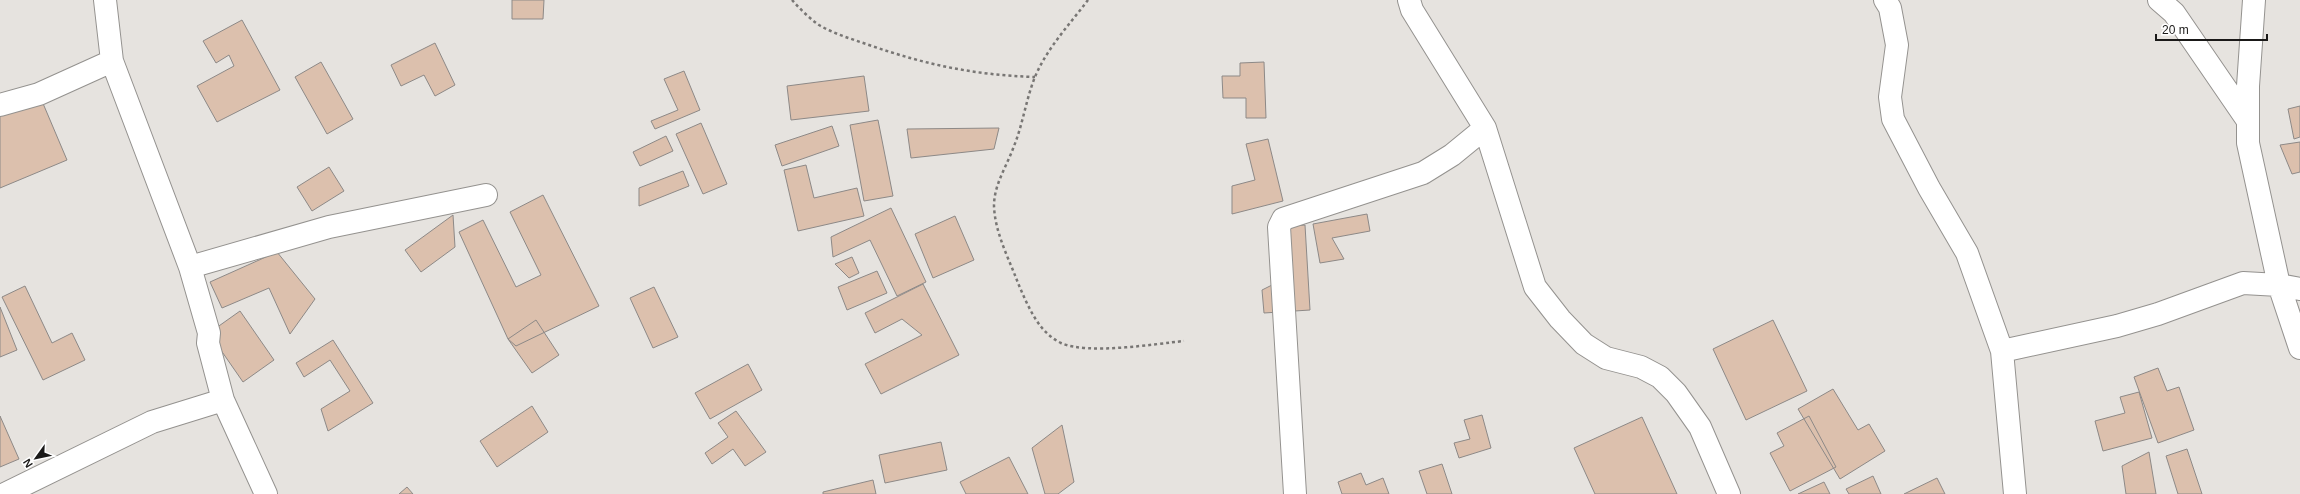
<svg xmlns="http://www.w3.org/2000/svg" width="2300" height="494" font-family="Arial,sans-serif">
  <rect width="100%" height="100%" fill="#e6e3df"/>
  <path fill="#dcc0ad" stroke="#8d8987" d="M512 0H544L543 19H512Z
    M242 20 280 90 217 122 197 86 234 66 229 55 216 63 203 41Z
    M435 43 455 85 435 96 424 75 401 86 391 65Z
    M321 62 353 119 327 134 295 77Z
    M1264 62 1266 118H1246V98H1223L1222 76H1240V63Z
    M684 71 700 110 655 129 651 121 678 110 664 79Z
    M864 76 869 111 791 120 787 86Z
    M39 94 67 160 0 188V110Z
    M2300 106V137L2294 139 2288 109Z
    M878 120 893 196 864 201 850 125Z
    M701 123 727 184 703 194 676 134Z
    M832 126 839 146 782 166 775 145Z
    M999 128 994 149 911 158 907 129Z
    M666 136 673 151 640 166 633 152Z
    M1268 139 1283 201 1232 214V186L1255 180 1246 144Z
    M2300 142V172L2292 174 2280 145Z
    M806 165 814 198 857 188 864 216 798 231 784 170Z
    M329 167 344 191 312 211 297 187Z
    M683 171 689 186 639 206V188Z
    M543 195 599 306 516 346 508 339 459 232 483 220 516 287 541 275 510 212Z
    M891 208 926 282 897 296 870 240 833 257 831 237Z
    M1367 214 1370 231 1332 238 1344 259 1320 263 1313 224Z
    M453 215 455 247 421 272 405 250Z
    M955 216 974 260 933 278 915 234Z
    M1305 225 1310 310 1264 313 1262 290 1282 280 1279 227Z
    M277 252 315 299 290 334 269 288 222 308 210 282Z
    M852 257 859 273 849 278 835 264Z
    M877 271 887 293 847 310 838 287Z
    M923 284 959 355 881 394 865 364 922 335 902 319 875 333 865 313Z
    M25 286 52 343 72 333 85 360 43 380 2 297Z
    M654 287 678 337 653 348 630 298Z
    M0 307 17 350 0 357Z
    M240 311 274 360 243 382 209 333Z
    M536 320 559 355 532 373 508 339Z
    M1773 320 1807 391 1746 420 1713 349Z
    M333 340 373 403 328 431 321 409 350 391 330 360 304 377 296 363Z
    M748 364 762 390 710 419 695 393Z
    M2158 368 2167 391 2179 387 2194 430 2158 443 2134 377Z
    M1833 389 1858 430 1869 424 1885 451 1840 479 1798 409Z
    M2139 392 2152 438 2103 451 2095 421 2125 413 2120 397Z
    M532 406 548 432 497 467 480 441Z
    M736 411 766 452 745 466 733 449 712 464 705 453 728 437 718 423Z
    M1482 415 1491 448 1459 458 1454 443 1470 439 1464 420Z
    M0 416 19 459 0 467Z
    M1809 416 1836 467 1790 491 1770 453 1784 446 1777 433Z
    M1642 417 1677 494H1595L1574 448Z
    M1062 425 1074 482 1058 494H1045L1032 448Z
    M941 442 947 470 885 483 879 455Z
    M2187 449 2202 494H2178L2166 456Z
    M2149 452 2156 494H2126L2122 466Z
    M1009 457 1028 494H966L960 482Z
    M1442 464 1452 494H1427L1419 471Z
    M1361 473 1366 485 1383 478 1389 494H1342L1338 482Z
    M1873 476 1881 494H1849L1846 489Z
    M1937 478 1945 494H1904Z
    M873 480 876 494H823V492Z
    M1824 482 1830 494H1798Z
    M407 487 413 494H399Z"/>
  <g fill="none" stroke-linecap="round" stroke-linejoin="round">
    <g stroke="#94928f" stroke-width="24">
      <path id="street" d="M105 0 112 61 190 267 209 333 208 343 223 400 266 494
        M1409 0 1412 10 1485 128 1535 287 1560 319 1584 344 1606 358 1641 367 1660 377 1676 393 1700 427 1729 494
        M1885 0 1890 8 1897 45 1890 97 1893 119 1929 188 1967 253 2002 351 2015 494
        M2159 0 2174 13 2248 121
        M2254 0 2248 86V143L2279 285 2300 348
        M0 105 39 94 112 61
        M190 267 329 227 486 195
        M2002 351 2117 326 2158 314 2243 283 2279 285 2300 289
        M5 494 152 422 223 400
        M1295 494 1279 227 1283 219 1423 173 1452 155 1485 128"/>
    </g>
    <path stroke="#787674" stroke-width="2.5" stroke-dasharray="3 3" stroke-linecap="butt" d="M792 0C800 9 809 18 819 25 834 34 852 39 869 45 927 65 974 75 1035 77
      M1088 0C1070 24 1047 48 1035 77 1026 99 1023 124 1014 146 1007 166 994 184 994 206 995 233 1009 259 1018 283 1028 306 1038 332 1061 343 1088 355 1154 344 1184 341"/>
    <use href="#street" stroke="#fff" stroke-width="22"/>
  </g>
  <g transform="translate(36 458) rotate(237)" stroke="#ffffff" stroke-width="3" paint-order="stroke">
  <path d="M0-3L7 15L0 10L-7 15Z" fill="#1a1918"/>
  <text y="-6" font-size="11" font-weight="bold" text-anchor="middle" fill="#1a1918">N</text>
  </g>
  <path d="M2156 34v6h111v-6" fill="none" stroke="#1a1918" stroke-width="2"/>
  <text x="2162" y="34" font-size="12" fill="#1a1918" stroke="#ffffff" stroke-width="3" paint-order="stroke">20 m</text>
</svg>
